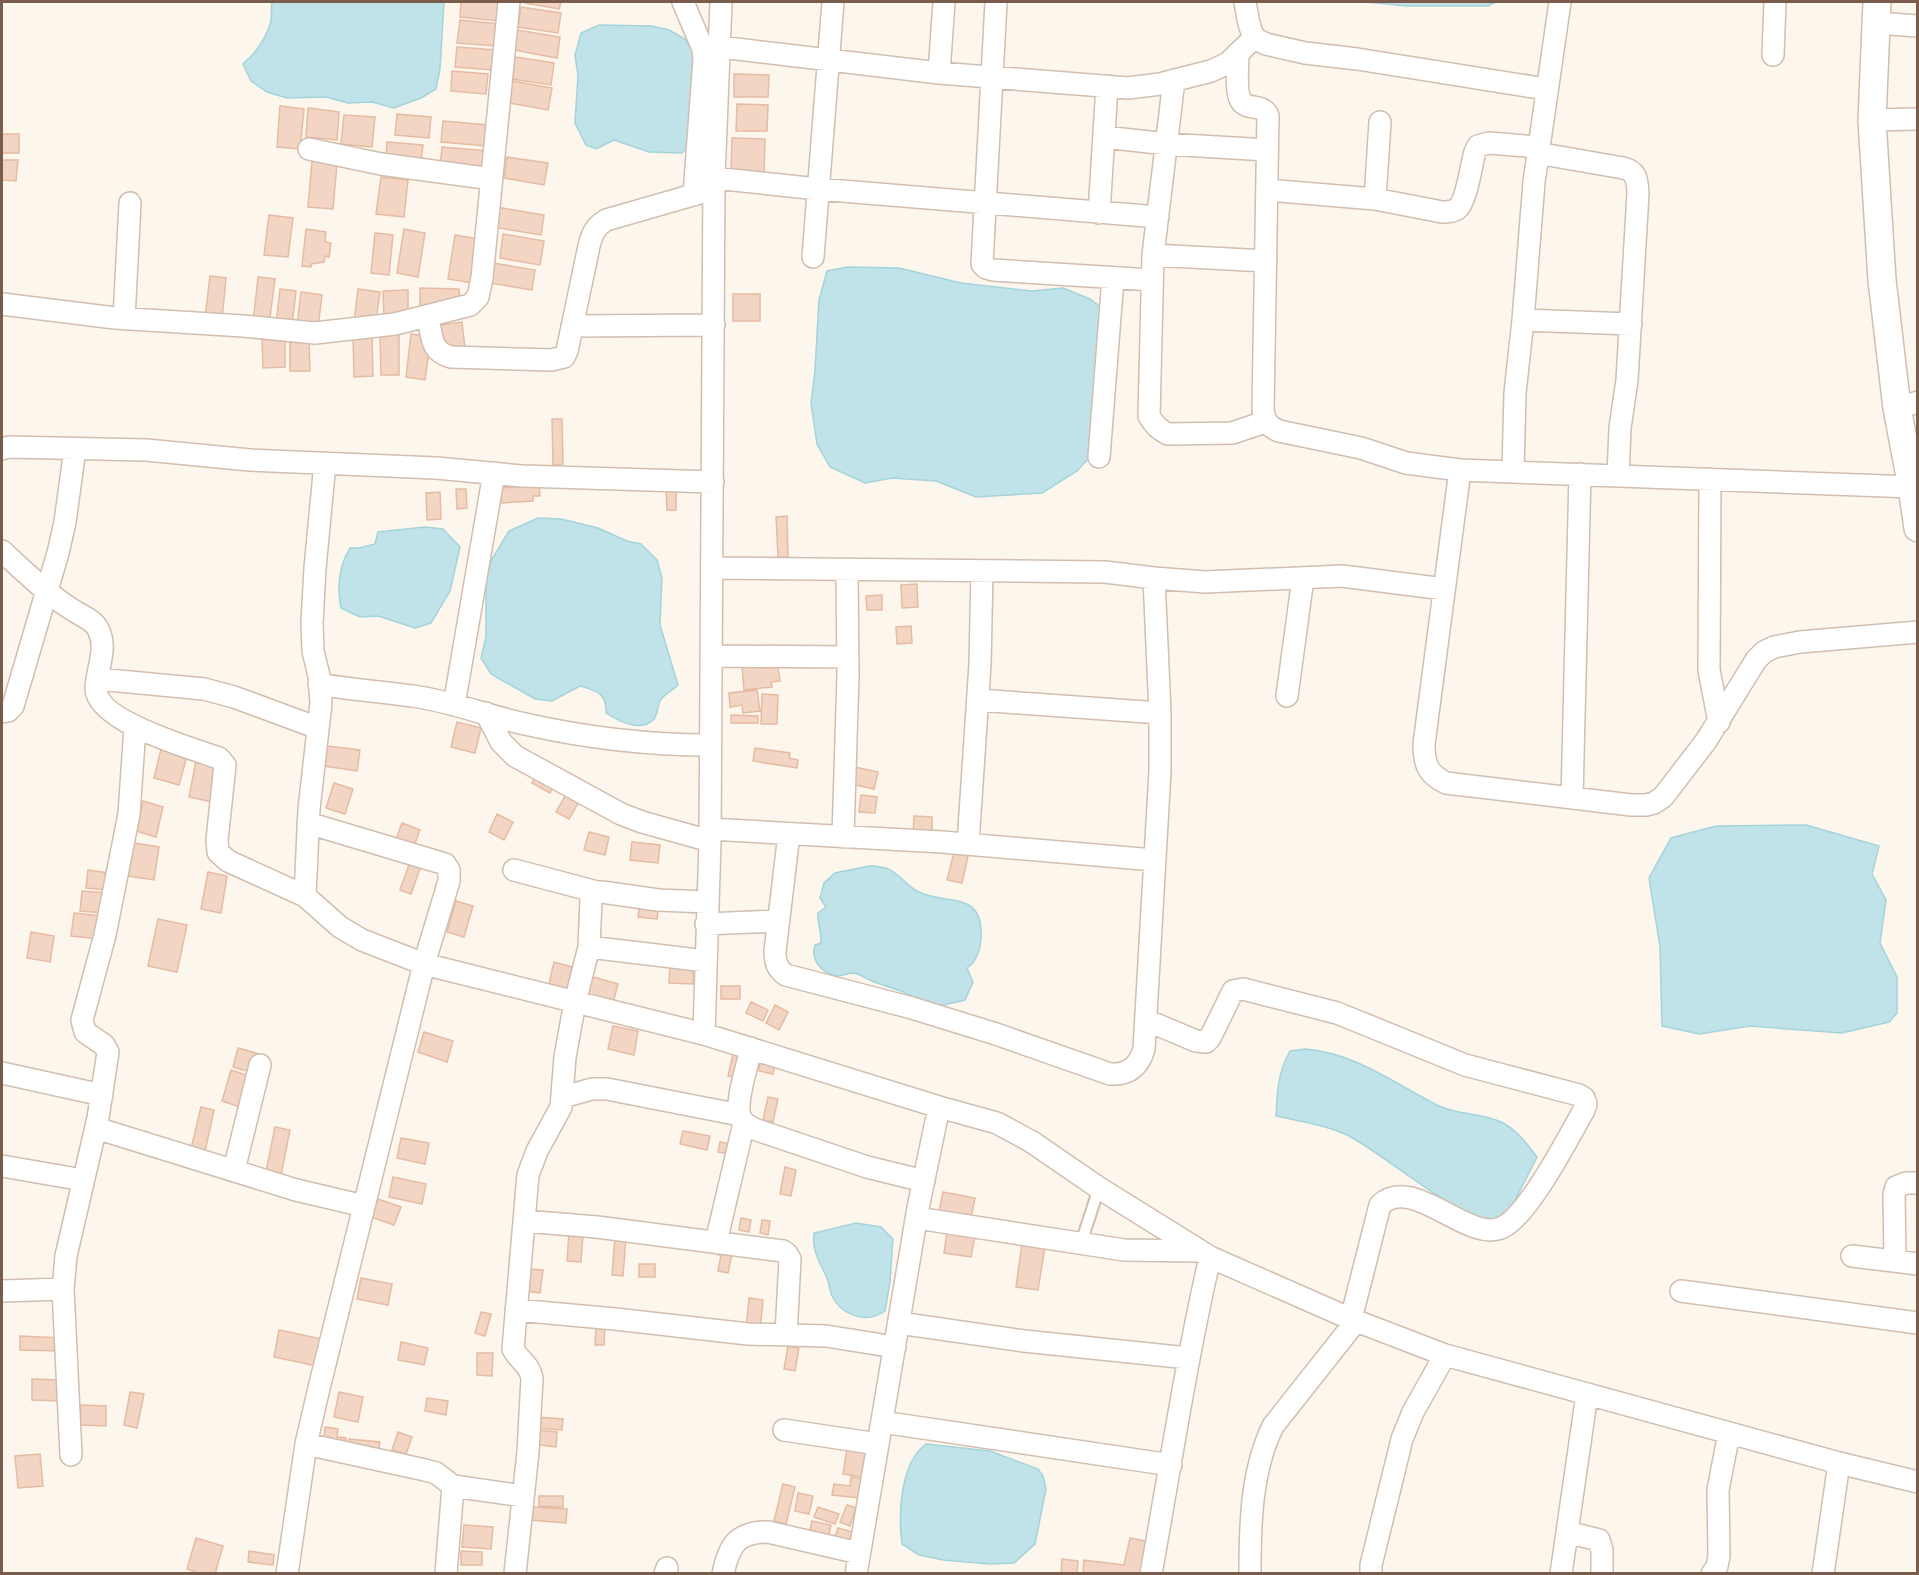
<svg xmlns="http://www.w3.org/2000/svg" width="1919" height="1575" font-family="Poppins,sans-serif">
  <rect width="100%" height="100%" fill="#fdf6ec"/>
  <path fill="#bfe3e8" stroke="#a5d3da" stroke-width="1.5" d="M272 2H444L440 69 436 89 421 98 394 108 372 102 348 103 326 97 287 98 267 92 251 81 243 64C257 52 266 39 271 21 272 15 271 8 272 2Z
    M1366 2H1496L1488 6H1407Z
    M599 25 652 26 669 30 685 39 695 54 690 146 682 153 649 152 614 140 596 149 586 145 575 123 578 76 575 55 581 33Z
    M848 267 899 268 961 283 1032 291 1063 288 1090 299 1102 308 1091 456 1077 471 1042 493 976 497 936 481 892 478 865 483 830 467 817 444 811 403 815 370 819 300 827 271Z
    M538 518 561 519 598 528 627 541 641 544 657 560 662 578 660 625 678 685C673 690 663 695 660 701 657 707 658 714 654 719 642 733 618 721 606 713 607 693 597 691 580 686L552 701 535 699 491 674 481 658 486 637V576L492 559 509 531Z
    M425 527 443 529 460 547 450 591 431 623 415 628 378 616 360 617 341 608C337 588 339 566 350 548H359L375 544 378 532Z
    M1806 825 1879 846 1872 874 1886 900 1880 943 1897 977V1013L1889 1022 1842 1033 1750 1026 1699 1034 1662 1026 1660 947 1649 878 1671 838 1716 826Z
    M869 866C898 866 896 878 917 891 944 907 984 887 981 939 980 950 976 962 967 968L973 982 965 1000 939 1006H924C905 988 892 990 870 980 866 979 862 976 858 974 850 971 843 977 835 976 821 972 810 959 815 945L821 943C822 932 817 924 818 913L826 907 820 898 824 883 835 873Z
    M1305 1049C1356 1053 1395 1084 1439 1106 1458 1115 1482 1113 1501 1122 1516 1129 1528 1145 1537 1157L1507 1216C1503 1218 1498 1220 1493 1221 1464 1223 1380 1151 1347 1135 1326 1125 1299 1121 1276 1116 1277 1092 1278 1072 1290 1051Z
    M856 1223 881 1227 893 1239 890 1282 885 1311C867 1324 842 1316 832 1296 830 1290 829 1284 827 1278 819 1260 812 1252 814 1233Z
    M926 1444 990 1451 1038 1469 1043 1476 1046 1489 1035 1544 1014 1563 990 1564 943 1560 919 1555 902 1544C898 1515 900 1463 926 1444Z"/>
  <path fill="#f3d5c3" stroke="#e6bba3" stroke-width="1.5" d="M461 2H501L499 21 460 17Z
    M525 2H561L559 9 525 3Z
    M521 7 561 13 558 33 518 27Z
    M460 20 499 24 498 46 457 43Z
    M517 30 560 37 557 58 514 50Z
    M457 47 496 50 494 70 455 67Z
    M515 57 554 63 551 85 512 79Z
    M452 71 488 74 486 94 451 91Z
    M734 74 769 75 768 97H734Z
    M512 81 552 88 548 110 509 103Z
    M737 104 768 105 767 131H736Z
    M280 106 304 109 300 149 277 147Z
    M308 108 339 112 337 140 306 137Z
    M397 114 431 117 429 138 395 135Z
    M344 115 375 117 372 147 341 144Z
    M443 121 489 125 487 146 441 142Z
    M2 134H19V153H2Z
    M732 138 765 139 764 174 731 173Z
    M387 142 423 145 421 162 386 159Z
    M442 147 488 151 486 171 440 167Z
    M507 157 548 163 544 185 504 178Z
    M2 160H18L16 181 2 180Z
    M312 161 337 164 333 209 308 207Z
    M381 177 408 180 404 217 376 214Z
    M496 207 544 215 541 235 493 227Z
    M269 215 293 218 288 257 264 255Z
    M306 229 326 232 325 242 331 243 329 257 325 256 324 262 311 264V267L302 266Z
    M404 229 425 233 418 277 397 273Z
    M375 233 393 235 389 275 371 273Z
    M503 234 544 241 540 265 500 258Z
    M455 235 479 239 472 283 448 279Z
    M493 263 535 270 532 290 490 283Z
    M210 276 226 278 222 320 205 318Z
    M258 277 275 279 269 325 253 323Z
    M420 288 459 289 460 302 420 309Z
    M280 289 296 291 292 326 276 324Z
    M358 289 380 292 375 326 354 323Z
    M408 290V316L384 317 383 291Z
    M301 292 322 295 318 328 297 326Z
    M733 294H760V321H733Z
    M462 322 465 348 443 350 440 325Z
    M380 334H399V375H381Z
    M411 334 431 337 425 380 406 377Z
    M285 335V367L263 368 262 336Z
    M372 335 373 376 354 377 353 336Z
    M309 338 310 371H290V339Z
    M552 419H562L563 464 553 465Z
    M539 485 540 496H533V501L502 503 501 488Z
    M456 489H466L467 508 457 509Z
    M666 489H676V510H667Z
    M440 492 441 519 427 520 426 493Z
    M787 516 788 557H778L776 517Z
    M917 584 918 607 902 608 901 585Z
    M882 595V610H867L866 596Z
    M911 626 912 643 897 644 896 627Z
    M763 664V668L778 667 780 681 771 682 772 687 744 690 742 666Z
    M757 690 760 711 743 713 742 705 730 707 729 693Z
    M762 694 778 695 777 724H761Z
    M731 715 758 716V723H731Z
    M457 722 481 728 475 753 451 747Z
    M162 745 188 752 179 785 154 778Z
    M327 746 360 750 357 771 324 766Z
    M755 748 790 753 789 758 798 760 797 768 753 761Z
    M196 761 220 765 213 802 189 797Z
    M855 767 878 772 874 789 851 784Z
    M537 773 555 783 550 793 532 783Z
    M334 783 353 789 345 814 326 808Z
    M568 791 581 798 569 819 556 812Z
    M861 795 877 797 875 813 859 812Z
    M143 801 163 807 156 837 136 831Z
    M497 814 513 822 504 840 489 832Z
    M914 816 932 817V833H913Z
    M402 823 420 830 413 849 395 842Z
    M589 832 609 837 605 855 584 850Z
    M632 842 660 845 658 863 630 860Z
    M133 843 159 847 154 880 128 876Z
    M954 853 968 856 962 883 947 880Z
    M412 856 423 860 411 894 400 890Z
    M88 870 109 873 107 890 86 888Z
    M208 872 227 876 221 913 201 909Z
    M82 891 107 893 106 913 80 911Z
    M456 901 473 906 464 937 447 932Z
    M640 901 659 903 657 919 638 917Z
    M74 913 102 916 99 939 71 936Z
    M158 919 187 925 177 972 148 966Z
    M31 932 54 936 50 962 27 958Z
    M554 962 576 968 570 990 549 984Z
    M670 966 694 967 693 984 669 983Z
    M590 976 618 984 613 1003 585 995Z
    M721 986H740V999H721Z
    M751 1002 768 1010 763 1021 746 1013Z
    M775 1005 788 1012 779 1030 766 1023Z
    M613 1026 638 1031 634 1055 608 1049Z
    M424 1032 453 1041 447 1062 418 1052Z
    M238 1048 259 1054 254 1073 233 1067Z
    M733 1054 742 1056 738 1078 728 1076Z
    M760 1061 775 1064 773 1074 759 1071Z
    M231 1070 255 1078 246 1109 222 1101Z
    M768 1097 778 1099 773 1122 763 1120Z
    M201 1107 214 1110 204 1156 190 1153Z
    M275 1127 290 1130 281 1175 266 1172Z
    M683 1131 710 1136 707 1150 680 1144Z
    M401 1138 429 1143 425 1164 397 1158Z
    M720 1142 735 1145 734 1155 718 1152Z
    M785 1167 796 1170 791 1196 780 1194Z
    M393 1177 426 1184 422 1204 389 1197Z
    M943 1192 975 1198 971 1218 939 1212Z
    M378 1199 401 1207 394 1225 371 1217Z
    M741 1218 751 1220 749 1232 739 1230Z
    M762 1220 770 1221 768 1235 760 1233Z
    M947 1231 975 1235 971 1257 944 1253Z
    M569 1232 583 1233 581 1262 567 1261Z
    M615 1237 626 1238 623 1276 612 1275Z
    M1022 1243 1045 1246 1038 1290 1016 1287Z
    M719 1246 733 1249 728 1273 718 1271 721 1255H718Z
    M639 1264H655V1277H639Z
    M528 1269 543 1270 540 1293 526 1291Z
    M361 1278 392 1284 388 1305 357 1299Z
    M749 1298 763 1300 760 1331 746 1330Z
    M481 1312 491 1314 485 1336 475 1333Z
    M596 1327H605L604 1345H595Z
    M279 1330 322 1339 317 1366 274 1357Z
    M20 1336 61 1338V1351L20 1350Z
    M401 1342 428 1348 424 1365 398 1360Z
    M788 1346 799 1348 795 1371 784 1369Z
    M477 1353H493L492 1376 477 1375Z
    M32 1379 62 1380 61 1401 32 1400Z
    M130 1392 144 1394 137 1428 124 1425Z
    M339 1392 363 1397 358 1422 334 1417Z
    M427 1398 448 1401 446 1415 425 1411Z
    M81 1405 106 1406V1426L80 1425Z
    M536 1417 563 1419 562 1430 536 1428Z
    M325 1427 338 1429 337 1437 346 1438 345 1449 323 1446Z
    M535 1430 557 1432 556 1447 533 1444Z
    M398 1432 412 1437 406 1454 392 1450Z
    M349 1439 380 1442 378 1451 348 1447Z
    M847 1449 868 1452 863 1477 843 1474Z
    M40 1454 43 1486 18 1488 15 1456Z
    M851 1477 863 1479 860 1498 832 1495 834 1484 850 1486Z
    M783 1484 795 1487 786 1524 774 1521Z
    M798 1493 813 1496 809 1514 795 1511Z
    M539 1496H563V1507L539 1506Z
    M847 1505 856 1508 850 1526 840 1522Z
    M531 1507 567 1509 566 1523 530 1520Z
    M818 1507 839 1514 835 1524 814 1517Z
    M812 1521 831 1525 828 1538 809 1533Z
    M464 1525 493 1527 491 1549 462 1547Z
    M838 1528 852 1532 849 1544 834 1540Z
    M196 1538 223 1546 215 1574H202L187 1569Z
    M1130 1538 1151 1542 1145 1574H1083L1084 1560 1124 1565Z
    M249 1551 274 1555 273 1565 248 1562Z
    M461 1551 482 1552V1565H461Z
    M1062 1559 1078 1561 1077 1574H1061Z"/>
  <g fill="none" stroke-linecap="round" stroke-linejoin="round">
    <g stroke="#d1beb0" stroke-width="14">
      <path id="service" d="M1081 1243 1099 1188"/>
    </g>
    <g stroke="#d1beb0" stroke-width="24">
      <path id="minor" d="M683 2 703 49 704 59 694 195
        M996 2 982 264 986 268 993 270 1152 280
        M1245 2 1249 24 1254 38 1266 44 1305 53 1357 59 1546 89
        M1876 23 1918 26
        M720 47 939 73 1128 88 1160 84 1211 71 1228 63 1254 38
        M1238 53C1238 64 1235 92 1241 101 1248 111 1263 103 1268 116L1263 410C1265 422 1268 426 1279 431L1361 448 1406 463 1460 470 1912 487
        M1773 55 1775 2
        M939 73 944 2
        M1174 80 1153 255 1149 416C1154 425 1159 430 1168 434L1232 433 1265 422
        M1872 120 1918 119
        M1104 137 1167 144 1267 150
        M309 149 381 164 492 179
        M1537 153 1623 168C1637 171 1637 180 1638 193L1627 380 1620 428 1618 476
        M714 178 818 189 1158 217
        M1267 190 1375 199 1442 212C1447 212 1452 212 1457 209 1467 201 1471 165 1475 152L1478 146 1489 143 1537 147
        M1375 199 1380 122
        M1099 213 1107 86
        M1153 255 1266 261
        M813 257 833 2
        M2 304 115 318 243 326 315 333 395 324 470 305 478 297 482 278 509 2
        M428 317C432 335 430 352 451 357L551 360 564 357 567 351 589 246C592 234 595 227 606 220L714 189
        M124 319 130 203
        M1523 320 1631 324
        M572 326 714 325
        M1897 408 1918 402
        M2 449 9 447 146 450 250 460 436 468 522 476 713 482
        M1099 457 1113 278
        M1460 470 1424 744C1424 763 1427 774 1446 783L1631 805H1646L1654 803 1663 797 1706 741 1756 660 1764 652 1774 647 1800 642 1918 632
        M1513 472 1515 393 1523 320 1534 182 1560 2
        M1710 479 1709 670 1719 722
        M2 551C26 573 48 595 76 612 83 616 94 621 98 629 108 648 97 668 96 688 95 721 193 749 219 758L225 765 217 840 218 852 228 861 305 896 340 927 362 940 424 964 704 1034 939 1107 997 1123 1032 1142 1099 1188 1210 1257 1351 1319 1445 1355 1839 1463 1918 1482
        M713 568 1105 572 1154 578 1205 582 1342 576 1444 589
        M711 656 848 657
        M98 679 204 689 234 697 318 728
        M319 684C352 690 386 692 419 697 455 703 489 716 525 724 587 738 647 745 710 745
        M1287 696 1303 578
        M978 700 1160 713
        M454 705 494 473
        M2 712 8 711 13 706 58 553 65 522 75 449
        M486 713 501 742 515 756 621 814 642 822 710 841
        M1572 798 1580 474
        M710 829 942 842 1154 860
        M789 834 775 951C775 962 777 969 786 975L912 1008 996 1034 1110 1074C1129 1075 1139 1066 1144 1049L1160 771V713L1154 578
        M843 837 848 675 847 570
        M968 844 980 664 982 571
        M514 870 597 892
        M305 896 309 809 321 703 319 676 313 651 312 623 315 568 325 463
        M706 924 778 921
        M589 947 706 961
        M1146 1020 1196 1041 1206 1042 1210 1038 1233 991 1243 989 1337 1013 1465 1065 1579 1095 1584 1098 1586 1104 1584 1110C1568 1138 1529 1214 1503 1227 1469 1245 1413 1173 1380 1205L1351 1319
        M704 1034 710 841 714 178 721 2
        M751 1048C748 1065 735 1100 740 1116 742 1123 748 1126 754 1129L867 1167 924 1181
        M2 1073 102 1095
        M563 1097 592 1089H607L740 1115
        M96 1128 296 1190 364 1206
        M2 1166 83 1180
        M234 1170 260 1065
        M917 1218 1124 1250 1199 1251
        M524 1221 597 1227 783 1251 787 1254 790 1259 786 1335
        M716 1242 744 1123
        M1852 1256 1918 1264
        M1895 1261 1894 1195 1896 1187 1906 1183H1918
        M2 1291 63 1289
        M1681 1291 1918 1323
        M516 1310 615 1319 748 1334 826 1336 895 1347
        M899 1323 1024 1341 1188 1358
        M882 1422 1171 1465
        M784 1430 878 1444
        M306 1444 425 1470 436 1473 453 1486 523 1496
        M71 1455 63 1289 66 1256 98 1118 108 1052 104 1045 85 1032 82 1020 105 935 129 814 135 727
        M1567 1532 1599 1540 1602 1550V1574
        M287 1574 306 1444 320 1384 424 964 449 881V870L445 864 308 823
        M446 1574 453 1486
        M515 1574 528 1452 532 1378C529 1363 519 1361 513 1349L528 1175 537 1151 561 1107 565 1057 575 1002 589 947 591 899 593 894 602 892 658 900 707 902
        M665 1574 667 1568
        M723 1574C729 1545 737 1532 768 1532L859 1553
        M856 1574 918 1208 939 1107
        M1151 1574C1170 1468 1186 1362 1210 1257
        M1250 1574C1250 1524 1251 1471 1273 1426L1356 1321
        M1371 1574V1565L1402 1439 1413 1412 1445 1355
        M1561 1574 1587 1394
        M1712 1574 1717 1566 1719 1556 1718 1490 1729 1433
        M1823 1574 1839 1463"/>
    </g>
    <g stroke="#d1beb0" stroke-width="30">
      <path id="tertiary" d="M1877 2 1872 120 1882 280 1897 408 1912 487 1918 528"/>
    </g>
    <use href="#service" stroke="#fff" stroke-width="10"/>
    <use href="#minor" stroke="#fff" stroke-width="21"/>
    <use href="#tertiary" stroke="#fff" stroke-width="27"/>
  </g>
  <rect width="1919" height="1575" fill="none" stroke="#7a5c4d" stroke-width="6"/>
</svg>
